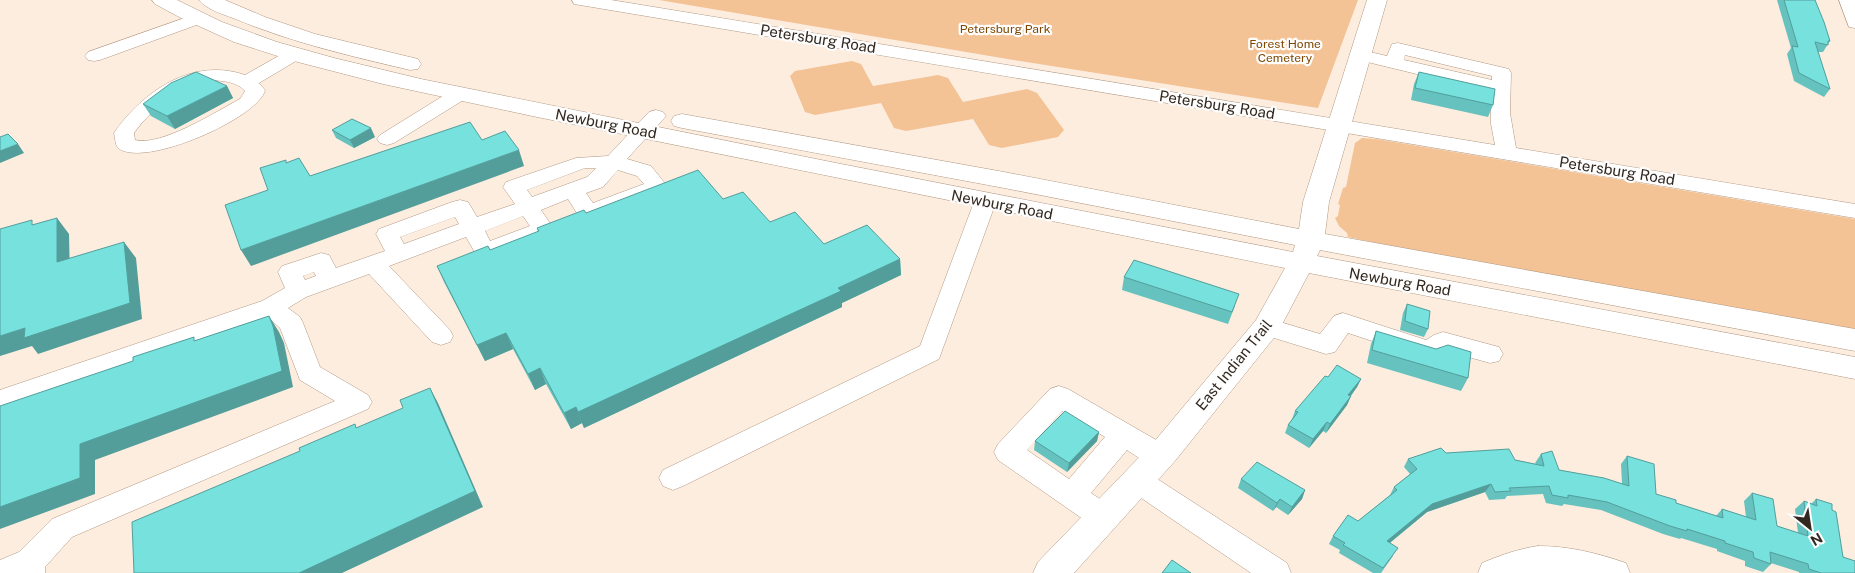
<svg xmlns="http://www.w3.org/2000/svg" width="1855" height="573" font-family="'Public Sans',sans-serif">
  <rect width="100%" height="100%" fill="#fdeddf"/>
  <path fill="#f3c295" d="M659 0H1358L1318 108 1020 61Z
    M852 61 861 64 873 86 938 75 948 78 963 102 1027 89 1037 93 1064 130 1058 137 1002 148 989 145 973 119 906 131 894 128 881 103 815 115 805 112 790 76 795 71Z
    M1362 138 1376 139 1855 219V333L1428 254 1348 237 1347 233 1339 226 1335 218 1338 216 1340 205 1338 204 1343 188 1346 187 1355 143Z"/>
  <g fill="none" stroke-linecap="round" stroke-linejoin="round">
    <g stroke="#b19882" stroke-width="1">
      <path id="minor" d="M572 0H611L1495 145 1491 124V92L1355 59 1352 55 1355 51 1361 50 1387 56 1392 44 1398 43 1509 69 1511 73 1510 113 1516 148 1855 204V218L580 5 574 4ZM1405 55 1492 76V80L1404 60Z
        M1839 0H1855V28L1849 27Z
        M196 14 202 15 205 19 202 23 100 60 94 61 88 60 85 56 88 52Z
        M295 49 301 50 304 54 301 58 259 83 265 90C260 117 144 169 118 148 115 144 115 137 114 133 143 91 193 57 245 75L289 50ZM210 80C223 81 236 81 245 91L240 99C217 111 161 147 135 140L134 133C152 108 179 87 210 80Z
        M458 89 465 91 468 95 465 99 394 143 387 145 380 143 377 139 380 135 451 91Z
        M656 110 663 112 666 116 627 159 651 166 668 187 665 192 588 220 580 218 568 199 541 210 554 229 551 234 485 259 477 256 466 237 389 266 450 330 453 336 450 342 441 345 432 342 369 274 306 297 288 308 300 317 303 323 320 367 368 395 372 402 368 409 72 537 45 567V573H0V560L19 552 52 519 335 401 300 380 280 328 268 317 0 410V390L262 301 285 288 278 272 282 266 321 253 329 255 336 268 385 251 376 234 379 229 452 202 460 200 468 202 477 217 515 204 503 187 506 182 576 158 608 156 649 112ZM585 168H596L587 177 532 197 527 190ZM618 170 637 176 644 184 593 203 586 193 603 187ZM523 216 530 226 490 241 485 231ZM455 217 459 224 404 244 400 237ZM314 272 316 276 305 280 303 276Z
        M985 195 993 197 996 202 939 359 683 486 673 490 663 486 659 478 663 470 920 346 974 202 977 197Z
        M1343 313 1426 340 1434 335 1443 332 1499 347 1503 354 1499 361 1490 363 1447 351 1439 358 1430 360 1348 333 1335 352 1326 354 1258 333 1255 327 1258 321 1267 318 1320 334 1334 316Z
        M1059 386 1068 389 1170 448 1174 456 1170 464C1153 470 1141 459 1127 450L1091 493 1113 508 1118 517 1113 526 1103 530 1093 526 998 460 994 452 998 444 1050 389ZM1062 411 1105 437 1069 479 1027 450Z
        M1138 469 1148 473 1287 563 1291 573H1251L1128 489 1124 481 1128 473Z
        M1538 546C1569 546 1597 553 1626 563L1630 573H1478L1482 563C1501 555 1518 549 1538 546Z"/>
    </g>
    <g stroke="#b19882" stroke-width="1">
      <path id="major" d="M152 0H177L222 22 277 42 334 58 421 79 836 163 1293 252 1295 245 1004 188 682 128 674 126 671 121 674 116 682 114 1004 172 1299 229 1303 202 1367 0H1387L1329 202 1325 234 1855 329V351L1320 250 1317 256 1855 357V379L1309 273 1277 334 1175 461 1074 573H1033L1038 562 1153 443 1256 320 1285 268 537 117 383 84 290 60 234 42 181 18 155 4Z
        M199 0H225L265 17 315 34 418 59 421 64 418 69 410 70C350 56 290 42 233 18 222 14 206 9 199 0Z"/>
    </g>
    <use href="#minor" fill="#fff" fill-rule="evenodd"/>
    <use href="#major" fill="#fff" fill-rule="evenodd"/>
  </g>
  <path fill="#65c2be" d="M1777 0H1815L1830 41 1823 52H1818L1830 89 1824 97 1794 81 1787 54 1791 48Z
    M1419 72 1493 105 1488 117 1411 100 1414 84Z
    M227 86 233 98 175 129 151 116 143 104Z
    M332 130 375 137 354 148 336 138Z
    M723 199 770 222 824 244 900 259 901 275 842 303V307L584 428 582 423 571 429 546 384 535 390 513 349 485 361 444 282 437 266 490 250 538 232 537 228 586 213Z
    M1124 277 1235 306 1228 324 1122 290Z
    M1407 304 1428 329 1424 337 1400 330 1403 313Z
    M1376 331 1468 378 1461 391 1367 363 1371 344Z
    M1328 377 1361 379 1357 387 1351 396 1347 405 1326 433 1323 431 1309 448 1285 433 1288 425 1292 419 1295 411Z
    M1099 432 1097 441 1067 472 1034 450 1035 441Z
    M1446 453 1515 460 1536 464 1535 463 1541 454 1559 470 1622 484 1621 464 1627 456 1656 494 1676 503 1716 516 1722 509 1746 517 1744 501 1752 493 1777 526 1798 533 1795 509 1804 501 1811 504 1816 499 1832 510 1843 557 1855 573H1799V572L1771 563V564L1763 572 1745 566V561L1717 551V549L1681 538 1680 539 1663 534 1601 510 1564 504 1562 506 1546 503 1543 494 1507 496 1505 499 1489 500 1485 492 1427 512 1390 543 1393 556 1381 573H1373L1339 553 1340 550 1329 544 1333 536 1358 521 1390 495 1394 487 1410 474 1404 467 1408 459Z
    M1241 479 1305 490 1302 499 1288 515 1276 507 1273 511 1238 488Z"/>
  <path fill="#539e9b" d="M227 86 233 98 175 129 167 116Z
    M371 128 375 137 354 148 350 140Z
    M18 144 24 153 0 163V151Z
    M519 150 524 166 251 266 241 250Z
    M57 218 69 234 70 279 57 262Z
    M124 242 136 258 142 319 38 354 32 346 0 356V336L25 328Z
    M900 259 901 275 842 303V307L584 428 578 412 838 288Z
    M269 316 279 332 284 343 293 387 95 460V494L0 529V507L80 444Z
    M506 333 513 349 485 361 477 345Z
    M540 368 546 384 535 390 528 374Z
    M1361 379 1357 387 1345 403 1348 395Z
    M430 388 438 403 483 507 342 573H299Z
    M1351 396 1347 405 1326 433 1330 424Z
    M576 407 582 423 571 429 564 413Z
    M1327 422 1323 431 1309 448 1313 439Z
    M1099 432 1097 441 1067 472 1069 463Z
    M1491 484 1485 492 1427 512 1382 549 1387 541 1432 504Z
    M1305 490 1302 499 1288 515 1292 507Z
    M1280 499 1276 507 1273 511 1277 503Z"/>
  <path fill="#76e1dd" stroke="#539e9b" d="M1784 0H1815L1824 22 1830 41H1828V45L1815 42 1830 89 1799 73 1792 46 1798 47Z
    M196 72 227 86 167 116 143 104 171 83Z
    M1419 72 1495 89 1493 105 1415 88Z
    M352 119 371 128 350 140 332 130Z
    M470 122 482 140 505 131 519 150 241 250 225 205 268 190 260 168 286 160V163L299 158 310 176Z
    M8 134 18 144 0 151V137Z
    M698 170 723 199 743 192 770 222 795 212 824 244 867 225 900 259 838 288 841 291 578 412 576 407 564 413 540 368 528 374 506 333 477 345 437 266 488 246 490 250 539 231 537 228 584 210 586 213Z
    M57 218V262L124 242 130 303 24 338 25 328 0 336V229L32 220V225Z
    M1134 260 1239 294 1232 312 1124 277Z
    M1407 304 1430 311 1428 329 1405 321Z
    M269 316 273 326 282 371 80 444V478L0 507V406L133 361V357L194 337V341Z
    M1376 331 1436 349 1448 345 1471 352 1468 378 1372 350Z
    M1337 365 1361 379 1348 395 1351 396 1330 424 1327 422 1313 439 1288 425 1298 412 1295 411 1325 376 1328 377Z
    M430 388 475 491 299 573H134L132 522 300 451 299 448 355 424 356 428 403 408 400 400Z
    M1065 411 1099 432 1069 463 1035 441Z
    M1441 448 1446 453 1509 449 1515 460 1544 466 1541 454 1552 451 1559 470 1604 478 1629 486 1627 456 1654 464 1656 494 1676 500V503L1723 518 1722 509 1756 520 1752 493 1773 499 1777 526 1808 536 1804 501 1817 506 1816 499 1832 504V510L1836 512 1843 557 1855 561V573H1821L1809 569 1808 564 1770 552 1771 564 1754 558 1753 552 1725 543V541L1687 529V531L1670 526 1607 502 1568 495V498L1552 495 1549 486 1509 488 1511 491 1495 492 1491 484 1432 504 1387 541 1398 548 1383 568 1343 545 1345 543 1333 536 1348 515 1358 521 1397 490 1394 487 1417 469 1408 459Z
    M1257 462 1305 490 1292 507 1280 499 1277 503 1241 479Z
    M1172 560 1191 573H1162Z"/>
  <g text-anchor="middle" stroke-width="4.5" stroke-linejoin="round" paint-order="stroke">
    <g font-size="12" fill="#7e4800" stroke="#fdfdfd">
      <text x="1005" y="33">Petersburg Park</text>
      <text x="1285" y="48">Forest Home<tspan x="1285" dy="14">Cemetery</tspan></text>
    </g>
    <g font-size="15" fill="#32281f" stroke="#fdfdfd">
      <text transform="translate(818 39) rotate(9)" y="5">Petersburg Road</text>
      <text transform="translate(1217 105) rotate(9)" y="5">Petersburg Road</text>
      <text transform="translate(606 124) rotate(11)" y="5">Newburg Road</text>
      <text transform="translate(1617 171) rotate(9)" y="5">Petersburg Road</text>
      <text transform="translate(1002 205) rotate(11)" y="5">Newburg Road</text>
      <text transform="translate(1400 282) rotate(10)" y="5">Newburg Road</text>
      <text transform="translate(1234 365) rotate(-51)" y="5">East Indian Trail</text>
    </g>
  </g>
  <g transform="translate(1810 528) rotate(150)" stroke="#fdfdfd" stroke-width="4" paint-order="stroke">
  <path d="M0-4L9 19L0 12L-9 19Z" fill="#32281f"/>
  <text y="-8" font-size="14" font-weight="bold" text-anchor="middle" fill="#32281f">N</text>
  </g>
</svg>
